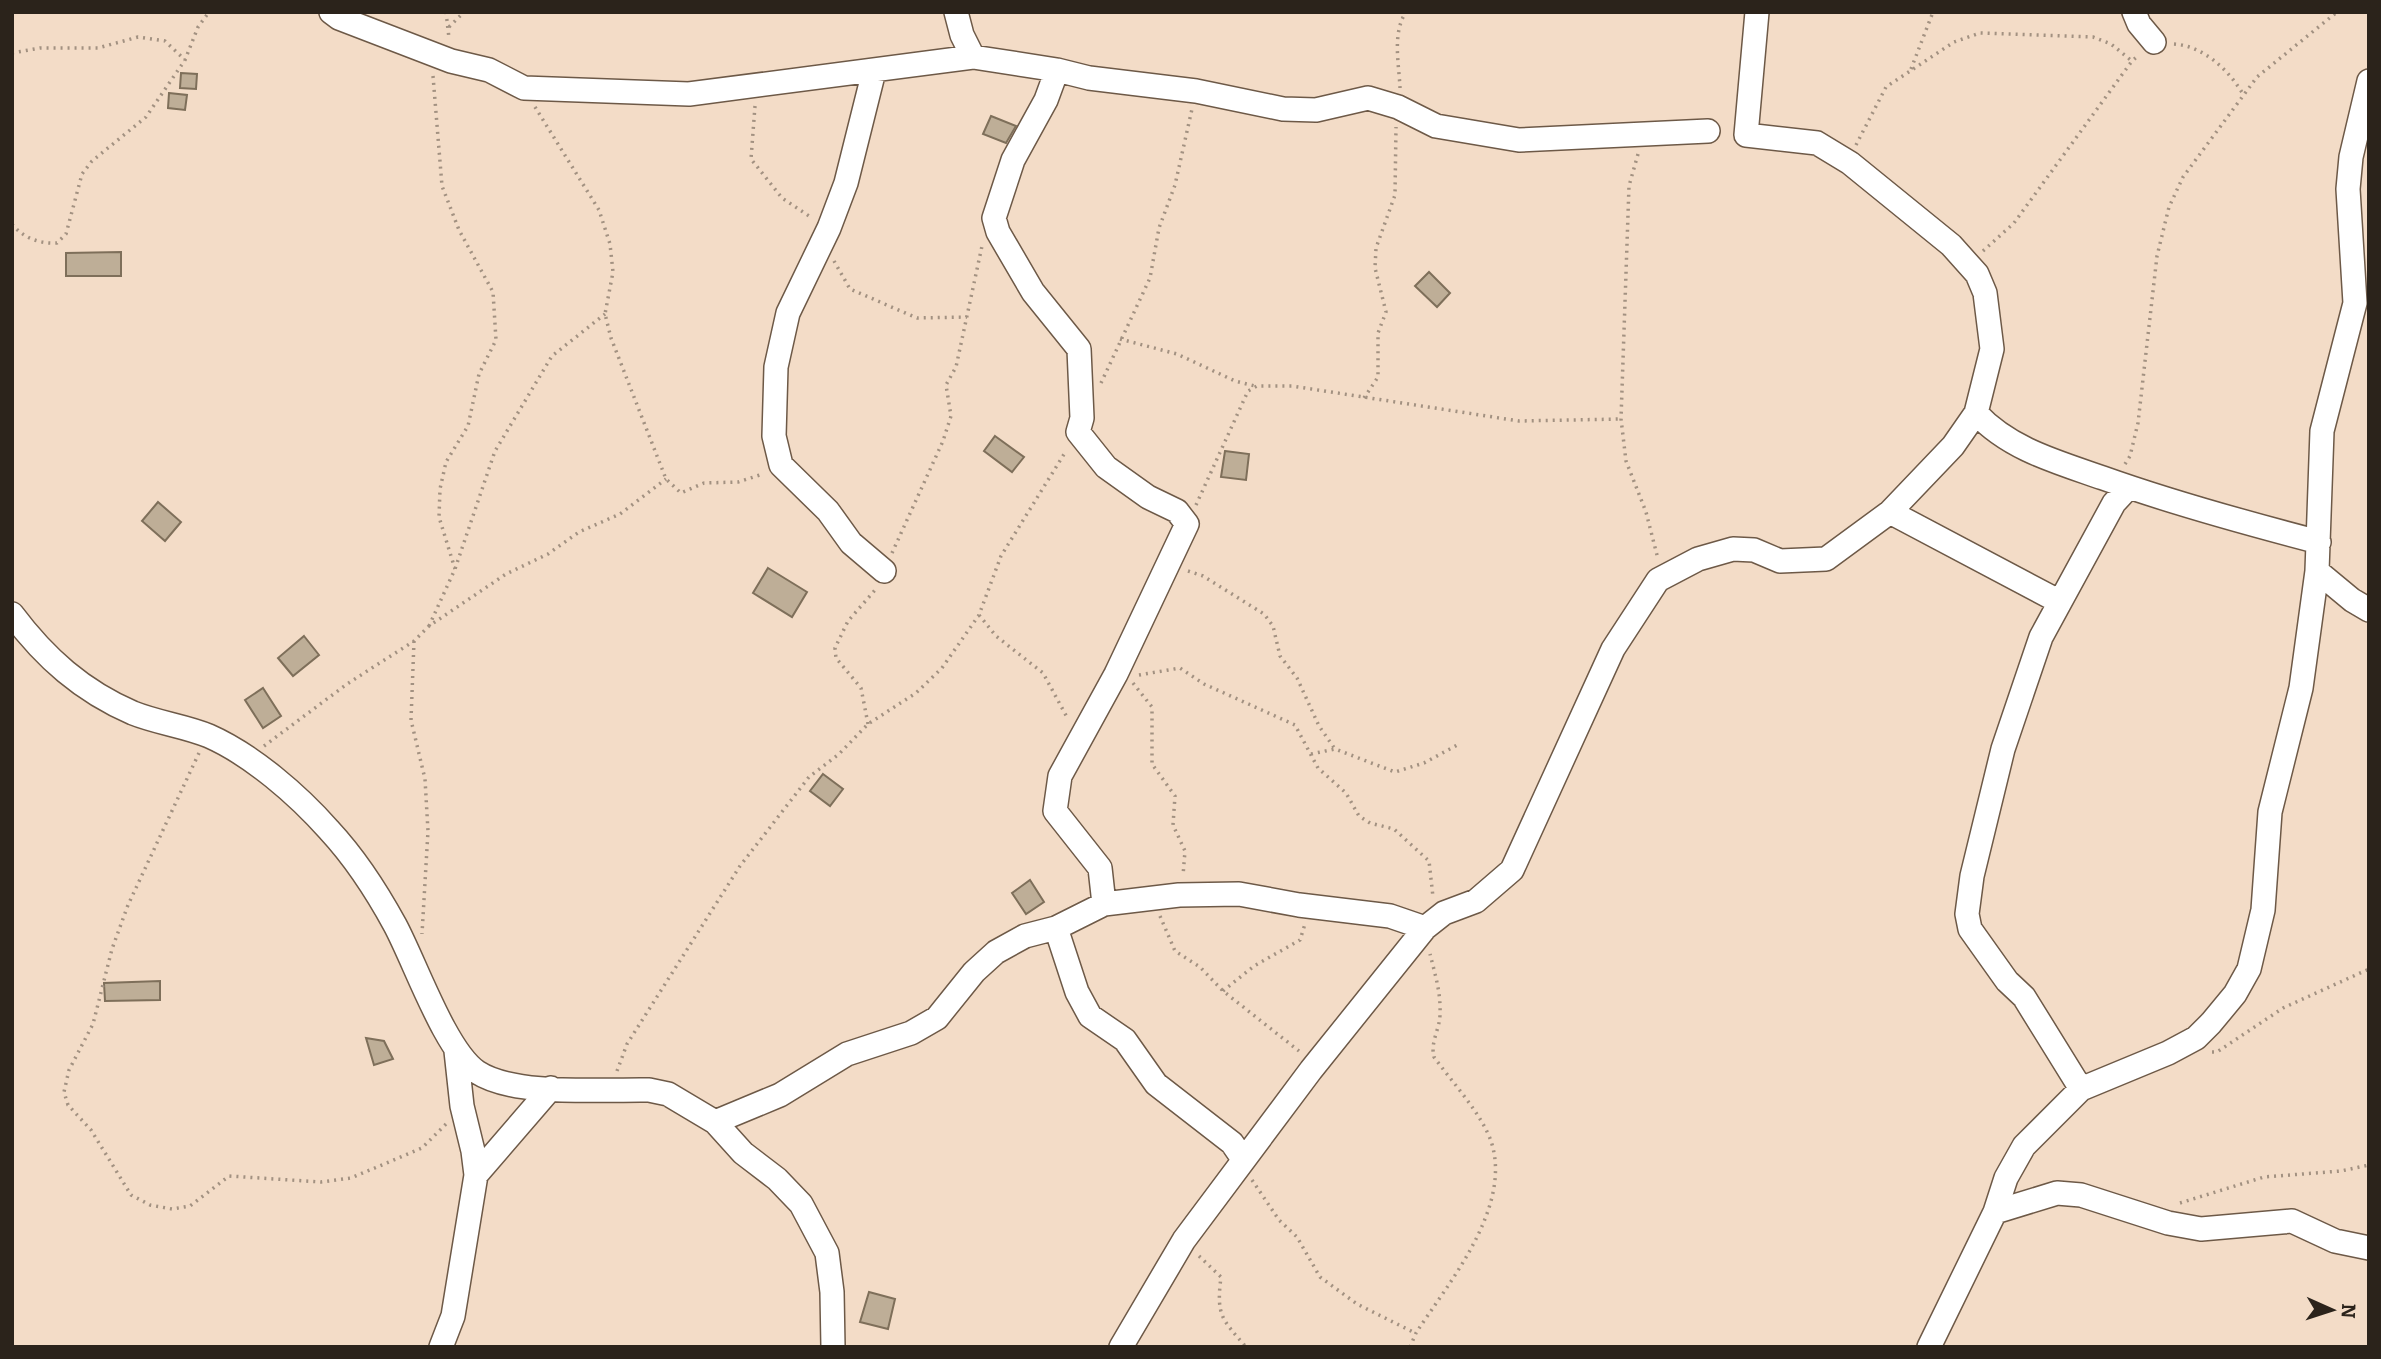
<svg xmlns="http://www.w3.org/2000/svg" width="2381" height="1359" font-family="Bitter,serif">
  <rect width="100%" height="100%" fill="#f3dcc7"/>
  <path fill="#beae97" stroke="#7e6f5a" stroke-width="2" d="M181 73 197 74 196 89 180 88Z
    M169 93 187 95 185 110 168 108Z
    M991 116 1016 126 1006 143 983 134Z
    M121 252V276H66V253Z
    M1429 272 1450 293 1437 307 1415 286Z
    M995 436 1024 457 1012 472 984 451Z
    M1225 451 1249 454 1246 480 1221 477Z
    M158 502 181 522 165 541 142 521Z
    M768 568 807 592 792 617 753 593Z
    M304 636 319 655 293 676 278 658Z
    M263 688 281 716 263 728 245 700Z
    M823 774 843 789 830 806 810 791Z
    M1030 880 1044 902 1026 914 1012 893Z
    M160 981V1000L105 1001 104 983Z
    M366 1038 384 1041 393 1059 374 1065Z
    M869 1292 895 1299 888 1329 860 1322Z"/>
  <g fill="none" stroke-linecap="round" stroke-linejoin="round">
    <g stroke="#6d5947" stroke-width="26">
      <path id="street" d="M331 12 339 18 451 61 489 70 524 88 689 94 973 57 1057 70 1089 78 1196 91 1283 109 1316 110 1368 98 1398 107 1436 126 1519 140 1708 131
        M956 12 962 35 973 57
        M2134 12 2139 24 2154 42
        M1057 70 1046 100 1013 160 994 218 998 232 1033 292 1079 349 1082 418 1078 432 1106 467 1148 497 1177 511 1187 524 1116 674 1060 776 1055 811 1100 868 1104 904
        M874 71 846 183 829 228 788 313 776 367 774 436 781 465 828 511 851 543 884 571
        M1976 413C2009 449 2057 462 2103 478 2173 503 2246 523 2319 542
        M1890 512 2060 602
        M2317 571 2352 600 2369 610
        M12 614C45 658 82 691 133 713 158 723 185 726 209 736 252 755 298 795 329 830 355 858 377 892 395 925 415 962 445 1050 477 1072 515 1097 603 1089 649 1090L668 1094 715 1122 743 1153 777 1179 801 1204 827 1253 832 1292 833 1347
        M1056 928 1077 992 1090 1016 1125 1040 1156 1084 1232 1143 1243 1159
        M2081 1089 2024 997 2007 981 1970 929 1967 914 1972 876 2003 749 2041 637 2114 503 2128 488
        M715 1122 780 1095 847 1054 911 1033 937 1018 974 972 996 952 1025 936 1056 928 1104 904 1179 895 1239 894 1299 905 1390 916 1425 928
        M476 1175 551 1088
        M1995 1212 2057 1193 2081 1195 2168 1223 2201 1229 2292 1221 2335 1241 2369 1248
        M441 1347 453 1316 476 1175 473 1151 462 1106 456 1051
        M1121 1347 1184 1240 1311 1070 1425 928 1444 913 1476 901 1512 870 1613 649 1658 580 1698 559 1733 549 1754 550 1780 561 1826 559 1890 512 1953 446 1976 413 1992 349 1985 293 1977 274 1951 245 1850 163 1817 143 1746 135 1757 12
        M1929 1347 1995 1212 2006 1178 2024 1146 2081 1089 2168 1053 2196 1038 2211 1023 2235 994 2249 969 2263 910 2270 812 2301 688 2317 571 2322 431 2355 303 2348 189 2351 157 2369 81"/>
    </g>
    <path stroke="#a29181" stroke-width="3.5" stroke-dasharray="2 5" stroke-linecap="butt" d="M446 12 449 38
      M449 27 464 12
      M2174 44C2203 46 2228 69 2243 94
      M12 53 40 48H98L138 37 165 41 185 60
      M1911 69 1933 12
      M433 76 442 186 459 230 493 292 496 340 479 374 468 426 446 462 440 489 439 517 455 569
      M1400 88C1399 64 1392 33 1406 12
      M755 106 751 159 782 198 812 218
      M535 107 599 210 610 244 613 272 605 314 611 338 666 479 681 493 704 483 738 482 763 474
      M1856 145 1886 87 1954 42 1980 33 2093 37 2111 44 2132 61
      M1638 154 1629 186 1621 419 1626 461 1646 512 1658 559
      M12 224C23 238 40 244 57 243L66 234 82 174 92 161 146 117 185 60 198 27 209 12
      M1983 251 2014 223 2132 61 2139 55
      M834 261 850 289 917 318 967 317
      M1120 339 1177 354 1235 381 1255 386
      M1101 383 1150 278 1159 228 1175 185 1192 109
      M1364 398 1378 377V333L1386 312 1375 268 1376 248 1395 195 1396 127
      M2125 464 2130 456 2138 423 2157 256 2169 207 2183 177 2257 77 2337 12
      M1196 505 1248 391 1257 386H1292L1519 421 1621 419
      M892 553 943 441 951 416 946 385 956 367 982 246
      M1188 571 1203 576 1264 614 1273 626 1280 656 1297 678 1319 726 1335 749
      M979 615 996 636 1043 673 1068 719
      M429 626 455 569 495 451 552 356 605 314
      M414 641 411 720 425 779 428 831 422 934
      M1139 675 1180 668 1204 684 1295 725 1318 768 1346 793 1359 816 1370 823 1394 829 1429 861 1433 897
      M1133 683 1152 707V764L1175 796 1173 825 1185 851 1183 876
      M868 724 861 688 836 658 835 648 848 621 876 589
      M264 746 347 684 414 641 429 626 506 574 548 554 579 532 620 514 666 479
      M199 753 128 905 112 949 93 1024 69 1070 64 1092 68 1105 91 1130 131 1195 150 1205 172 1209 190 1206 229 1176 321 1182 351 1178 422 1148 447 1123
      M1311 754 1335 749 1395 772 1424 763 1459 744
      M1160 916 1175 951 1200 967 1223 991 1299 1051
      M1223 991 1254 966 1300 940 1305 924
      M2212 1052H2217L2283 1008 2369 969
      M617 1071 627 1044 740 866 809 777 839 754 868 724 916 693 942 668 979 615 1001 556 1066 451
      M1252 1180 1279 1220 1297 1237 1320 1277 1357 1304 1415 1333
      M2180 1203 2264 1177 2341 1171 2369 1165
      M1199 1256 1221 1277C1216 1316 1222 1319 1246 1347
      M1410 1347 1416 1333C1449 1282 1513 1207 1491 1141 1481 1113 1452 1082 1434 1057 1430 1042 1440 1029 1440 1014 1441 993 1435 974 1430 954"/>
    <use href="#street" stroke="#fff" stroke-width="23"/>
  </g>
  <rect width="2381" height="1359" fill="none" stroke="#2b231b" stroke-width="28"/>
  <g transform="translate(2332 1310) rotate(93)" stroke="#f3dcc7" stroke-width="5" paint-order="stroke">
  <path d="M0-5L12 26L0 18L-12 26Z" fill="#2b231b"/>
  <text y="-10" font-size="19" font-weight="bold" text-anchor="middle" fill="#2b231b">N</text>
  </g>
</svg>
